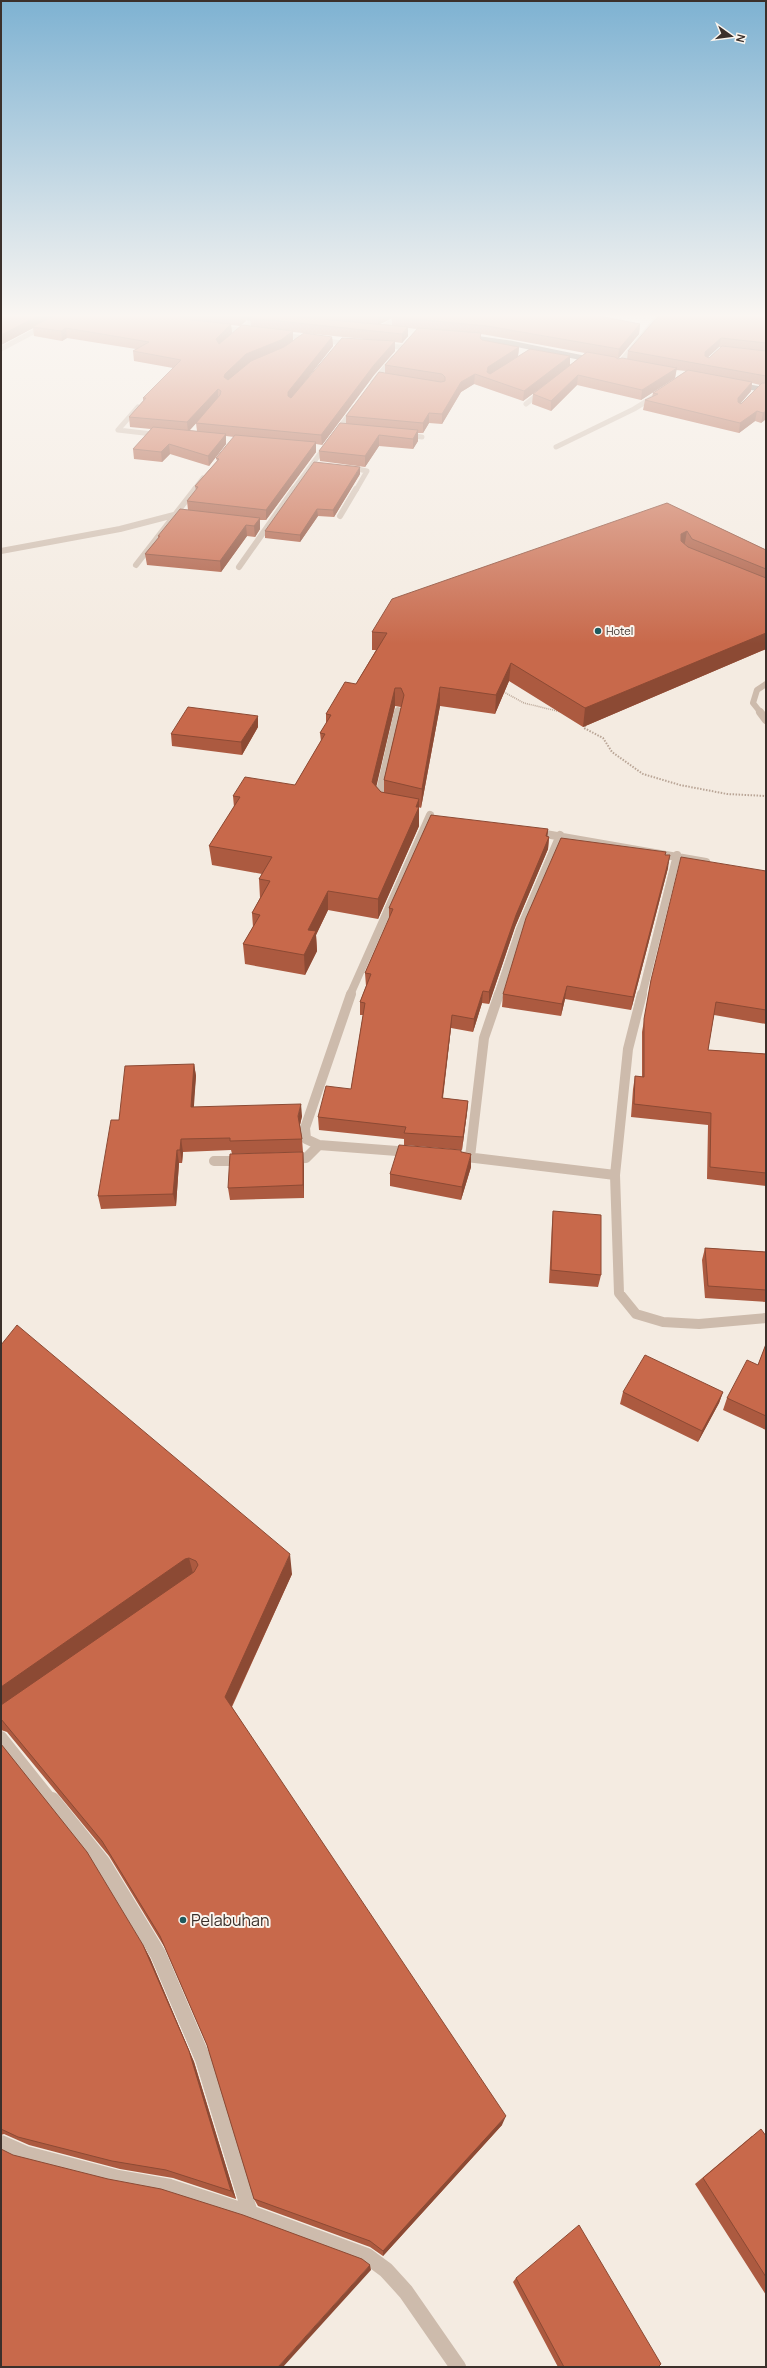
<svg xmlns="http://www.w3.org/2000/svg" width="767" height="2368" font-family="Manrope,sans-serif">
  <rect width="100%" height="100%" fill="#f4ebe1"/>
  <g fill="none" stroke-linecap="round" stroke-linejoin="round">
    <path stroke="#b9a596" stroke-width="1.5" stroke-dasharray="1 1" stroke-linecap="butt" d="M502 691 524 703 561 712"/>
    <path stroke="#b9a596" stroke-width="2" stroke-dasharray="1.5 1.5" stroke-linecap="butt" d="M587 723 584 728 603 738 612 752 643 774 680 785 727 794 766 796"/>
    <path stroke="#cdbbac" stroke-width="6" d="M761 713 753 703 757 690 766 684"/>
    <path stroke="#cdbbac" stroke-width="8" d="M760 712 766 720"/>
    <path stroke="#cdbbac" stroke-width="5" d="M219 328 241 330 255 319
      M377 330 409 313
      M281 335 350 344
      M382 346 402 347
      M1 349 69 313
      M618 365 661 313
      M373 382 393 358
      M526 404 542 391
      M138 407 118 430 161 435
      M406 435 422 437
      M556 447 634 409 655 396
      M347 467 367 471 356 490
      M194 490 203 478
      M293 490 354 408"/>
    <path stroke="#cdbbac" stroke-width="6" d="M340 516 356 489
      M1 551 120 529 174 515 187 516
      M136 565 195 489
      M239 567 294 489
      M397 713 398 710"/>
    <path stroke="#cdbbac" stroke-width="8" d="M380 802 378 800 398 712
      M534 832 706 862
      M350 995 430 815
      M498 995 520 929 560 835
      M642 995 677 855"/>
    <path stroke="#cdbbac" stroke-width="10" d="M351 994 305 1128 306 1139 319 1145 410 1152
      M642 994 628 1049 615 1175 619 1293 636 1314 663 1322 699 1324 766 1318
      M458 1156 615 1175
      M470 1157 484 1038 499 994
      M290 1159 306 1158 319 1145
      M214 1161H242"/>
    <path stroke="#cdbbac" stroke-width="12" d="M1 1737 52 1801"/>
    <path stroke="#cdbbac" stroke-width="16" d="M52 1800 102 1862 158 1954 203 2059 250 2213
      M1 2143 26 2154 118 2178 170 2187 250 2213 367 2256 386 2270 406 2292 458 2367"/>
    <path stroke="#7d675c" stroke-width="5" d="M232 316 263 320
      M467 337 510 343 593 360
      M738 385 766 390"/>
  </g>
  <path fill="#ac5a40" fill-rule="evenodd" d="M1 313H583L640 324 639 334 618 359H627L628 351 766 313V419L761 423 755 421 739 433 643 410 645 400 652 397 653 393 686 371 676 370 675 378 641 400 577 385 551 411 532 404 533 394 563 371 523 401 474 384 461 392 442 424 429 423 423 433H418V441L413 449 379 446 365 467 320 461 319 451 346 424V416L385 373V365L417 329 408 328V336L402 343 395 342V351L374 375 322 445 316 444V452L266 520H260V529L255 537 247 536 221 572 147 565 145 554 158 538V536L188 510 187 501 196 490 195 486 217 461 216 458 234 437 226 436V444L209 466 170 454 162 462 134 459 133 449 151 429 130 427 129 417 143 401V398L173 368 134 361 133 351 136 349 67 338 62 341 34 336 33 328 1 345ZM245 313 255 314 250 318 251 326 232 333 231 325 240 326 246 321ZM392 318V325L380 324ZM293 332 364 339 297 391 333 346 332 337 293 341ZM481 334 487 335 585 353 570 365 518 356 519 347 482 340 480 339ZM719 347H721L709 358 708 357ZM752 383 760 385 741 404 740 403 751 391ZM200 419 196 423 197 431H189Z
    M360 474 334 517 318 516 300 542 265 538V531Z
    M667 503 766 550V649L583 727 509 681 495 714 440 706 421 808 419 807V826L378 919 328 910 316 935 317 951 305 975 245 964 243 944 253 927 252 913 260 898 259 879 262 874 212 865 209 846 234 807 233 796 295 785 321 741 320 733 326 724V714L356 684 376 650H372V632ZM395 706 401 707 384 780V792H381L376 786Z
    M258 727 242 755 172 746 171 734Z
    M548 829 547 836 549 837 548 849 515 927 489 1004 482 1003 473 1032 451 1028 443 1098 468 1101 467 1113 462 1150 404 1145V1139L319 1130 318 1117 351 1089 363 1015H360V1002L366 986 365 973 389 919V908Z
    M665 855 668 868 631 1010 565 999 561 1016 502 1007 503 994Z
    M766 871V1024L714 1015 708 1050 766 1054V1186L707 1179 708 1125 631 1117 633 1089 635 1076 642 1077V1032L651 980Z
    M194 1064 196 1076 193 1107 302 1116 300 1125 302 1139 303 1152 232 1154 231 1150 183 1152 182 1163H179L176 1206 101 1209 98 1196 119 1120Z
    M461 1152 471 1167 461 1200 390 1186V1174Z
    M304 1165V1198L230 1200 228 1188Z
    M553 1211 601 1275 598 1287 549 1283 552 1223Z
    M705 1248 766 1252V1302L705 1298 702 1260Z
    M766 1344V1430L723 1410 727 1398 758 1365Z
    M1 1345 292 1574 232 1707 502 2125 383 2256 370 2247 258 2206 254 2199 207 2045 165 1948 109 1856 7 1732 1 1730Z
    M623 1392H723L719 1403 698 1442 620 1404Z
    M1 1744 143 1945 150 1958 194 2062 236 2199 173 2178 120 2169 29 2145 4 2134 1 2135Z
    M752 2136H766V2295L695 2184Z
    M516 2278 658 2367H558L513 2282Z"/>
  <path fill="#8c4a34" d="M44 313H63L32 327 33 328 1 345V335Z
    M244 313H245L246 321 240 326 239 317Z
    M384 313H403L392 317V318L378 325V316Z
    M231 324 232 333 216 349V339Z
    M640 324 639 334 618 359 619 349Z
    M408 327V336L402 343V334Z
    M66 328 67 338 62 341 61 331Z
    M293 331V341L281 349 226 383 224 377 225 374 246 354Z
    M332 337 333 346 289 402 288 396V392Z
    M721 338 719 347 703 362 705 352Z
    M395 341V351L374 375 322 445 321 435 374 365Z
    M519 347 518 356 487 377V372L488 367Z
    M570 356V366L523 401 524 391Z
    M677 368 675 378 641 400 642 390Z
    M475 374 474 384 461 392 442 424V414L461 382Z
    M578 375 577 385 551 411V401Z
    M752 382 751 391 737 408 738 398Z
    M218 389V399L188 432 187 422Z
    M757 411 755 421 739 433 740 423Z
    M766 411V419L761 423 763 413Z
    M429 413V423L423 433V423Z
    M418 430V441L413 449V439Z
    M226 434V444L209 466 208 456Z
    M379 435V446L365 467V456Z
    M316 442V452L266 520V510Z
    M169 444 170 454 162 462 161 452Z
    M360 467V474L334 517 333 510Z
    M317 509 318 516 300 542V535Z
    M260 518V529L255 537 254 526Z
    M246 525 247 536 221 572 220 561Z
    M687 531 684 548 679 551 681 534Z
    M766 633V649L583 727 585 708Z
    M511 663 509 681 495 714 496 695Z
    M440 687V706L421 808 422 789Z
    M395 688V706L373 801 372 782Z
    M258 716V727L242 755 241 742Z
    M419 799V826L378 919V899Z
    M548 829 547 842 549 837 548 849 515 927 489 1004V992L516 915Z
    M670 855 668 868 631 1010 633 997Z
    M328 891V910L316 935 317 951 305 975 304 955 308 930Z
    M567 986 565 999 561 1016 562 1004Z
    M483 991 482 1003 473 1032 474 1019Z
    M452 1015 451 1028 441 1111 442 1098Z
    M194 1064 196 1076 193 1120 191 1107Z
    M468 1101 467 1113 462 1150 463 1137Z
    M301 1104 302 1116 299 1129 298 1116Z
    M181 1139 183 1152 182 1163 180 1150Z
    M177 1150 179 1163 176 1206 173 1194Z
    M303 1152 304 1165V1198L303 1185Z
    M471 1154V1167L461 1200 462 1187Z
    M723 1392 719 1403 698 1442 702 1431Z
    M290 1554 292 1574 228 1714 225 1697Z
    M189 1558 194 1577 1 1712V1687L185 1559Z
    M143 1945 150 1958 194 2062 236 2199 231 2191Z
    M506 2116 502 2125 383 2256V2251Z
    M370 2265 371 2270 283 2367H278Z"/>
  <path fill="#c8694b" stroke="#8c4a34" d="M1 313H44L1 335Z
    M59 313H180L179 316 183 319 231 324 216 339 219 344 242 325 293 331 281 340 246 354 225 374 224 377 228 380 251 361 284 347 304 333 332 337 288 392V396L291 398 342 338 395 341 374 365 321 435 196 423 220 395 221 391 218 389 187 422 129 417 146 398H143L181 360 133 351 149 342 66 328 61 331 32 327Z
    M187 313H244L239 317Z
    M257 313 408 327 402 334 250 318Z
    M341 313H384L378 316Z
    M401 313H583L640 324 619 349 487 326 392 317Z
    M661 313H766V343L721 338 705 352V356L709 358 722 346 766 351V376L628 351Z
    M418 328 481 333 480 338 482 340 519 347 488 367 487 372 490 374 530 349 570 356 524 391 475 374 461 382 442 414 429 413 423 423 346 416 379 372 441 382 445 381V377L442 374 385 365Z
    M587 352 615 357 618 359 622 358 677 368 642 390 578 375 551 401 533 394Z
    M688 370 752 382 738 398V402L741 404 762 383H766V411L763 413 757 411 740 423 645 400 658 394 653 393Z
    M340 423 418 430 413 439 379 435 365 456 319 451Z
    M153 427 226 434 208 456 169 444 161 452 133 449Z
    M235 435 316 442 266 510 187 501 198 487 195 486 219 459 216 458Z
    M314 462 360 467 333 510 317 509 300 535 265 531Z
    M667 503 766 550V569L692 539 687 531 681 534V541L688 547 766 578V633L585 708 511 663 496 695 440 687 422 789 384 780 404 695 401 688H395L372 782 381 792 419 799 416 807H419L378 899 328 891 308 930 316 931 304 955 243 944 260 915 252 913 270 881 259 879 272 857 209 846 240 797 233 796 245 777 295 785 325 734 320 733 331 715 326 714 345 682 356 684 387 633 372 632 392 599Z
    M180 509 260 518 254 526 246 525 220 561 145 554 160 536H158Z
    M188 707 258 716 241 742 171 734Z
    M431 815 548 829 546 836 549 837 516 915 489 992 483 991 474 1019 452 1015 442 1098 468 1101 463 1137 404 1133 406 1127 318 1117 326 1086 351 1089 365 1003 360 1002 371 974 365 973 393 909 389 908Z
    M561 838 666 852 665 855H670L633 997 567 986 562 1004 503 994 526 918Z
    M681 857 766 871V1010L716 1002 708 1050 766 1054V1173L710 1167 711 1113 634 1104 635 1076 644 1077V1019L651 980Z
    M194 1064 191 1107 301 1104 298 1116 302 1139 230 1141V1138L181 1139 180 1150H177L173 1194 98 1196 111 1120H119L125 1066Z
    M399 1145 461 1150V1152L471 1154 462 1187 390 1174Z
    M303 1152V1185L228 1188 230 1154Z
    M553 1211 601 1215V1275L551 1270Z
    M705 1248 766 1252V1290L708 1286Z
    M17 1325 290 1554 225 1697 506 2116 383 2251 370 2241 254 2199 207 2045 160 1936 102 1841 1 1719V1705L194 1572 198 1565 196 1561 189 1558 185 1559 1 1687V1345Z
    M766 1344V1416L727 1398 747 1360 758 1365Z
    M645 1355 723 1392 702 1431 623 1392Z
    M1 1744 87 1852 143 1945 189 2051 231 2191 166 2170 112 2161 18 2137 1 2129Z
    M761 2129 766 2136V2277L703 2178Z
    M1 2149 13 2155 108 2179 161 2189 243 2215 362 2259 370 2265 278 2367H1Z
    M579 2225 661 2364 658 2367H564L516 2278Z"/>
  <linearGradient id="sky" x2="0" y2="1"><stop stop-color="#7eb2d2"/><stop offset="0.49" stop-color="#faf6f2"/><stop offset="1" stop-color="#faf6f2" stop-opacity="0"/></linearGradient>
  <rect width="767" height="644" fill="url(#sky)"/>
  <g fill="#1f5a5e" stroke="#fbf5ee" stroke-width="1.5">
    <circle cx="598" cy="631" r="4"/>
    <circle cx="183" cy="1920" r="4"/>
  </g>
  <g text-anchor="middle" stroke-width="4" stroke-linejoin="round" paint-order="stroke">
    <g font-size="11" fill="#3b302b" stroke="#fbf5ee" text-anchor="start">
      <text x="606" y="635">Hotel</text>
    </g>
    <g font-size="16" fill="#3b302b" stroke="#fbf5ee" text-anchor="start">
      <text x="191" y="1926">Pelabuhan</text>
    </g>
  </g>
  <rect width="767" height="2368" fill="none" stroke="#3b302b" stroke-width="4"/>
  <g transform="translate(731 36) rotate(104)" stroke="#fbf5ee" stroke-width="3" paint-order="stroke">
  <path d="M0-3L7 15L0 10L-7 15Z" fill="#3b302b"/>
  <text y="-6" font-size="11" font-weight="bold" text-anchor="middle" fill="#3b302b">N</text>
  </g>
</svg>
